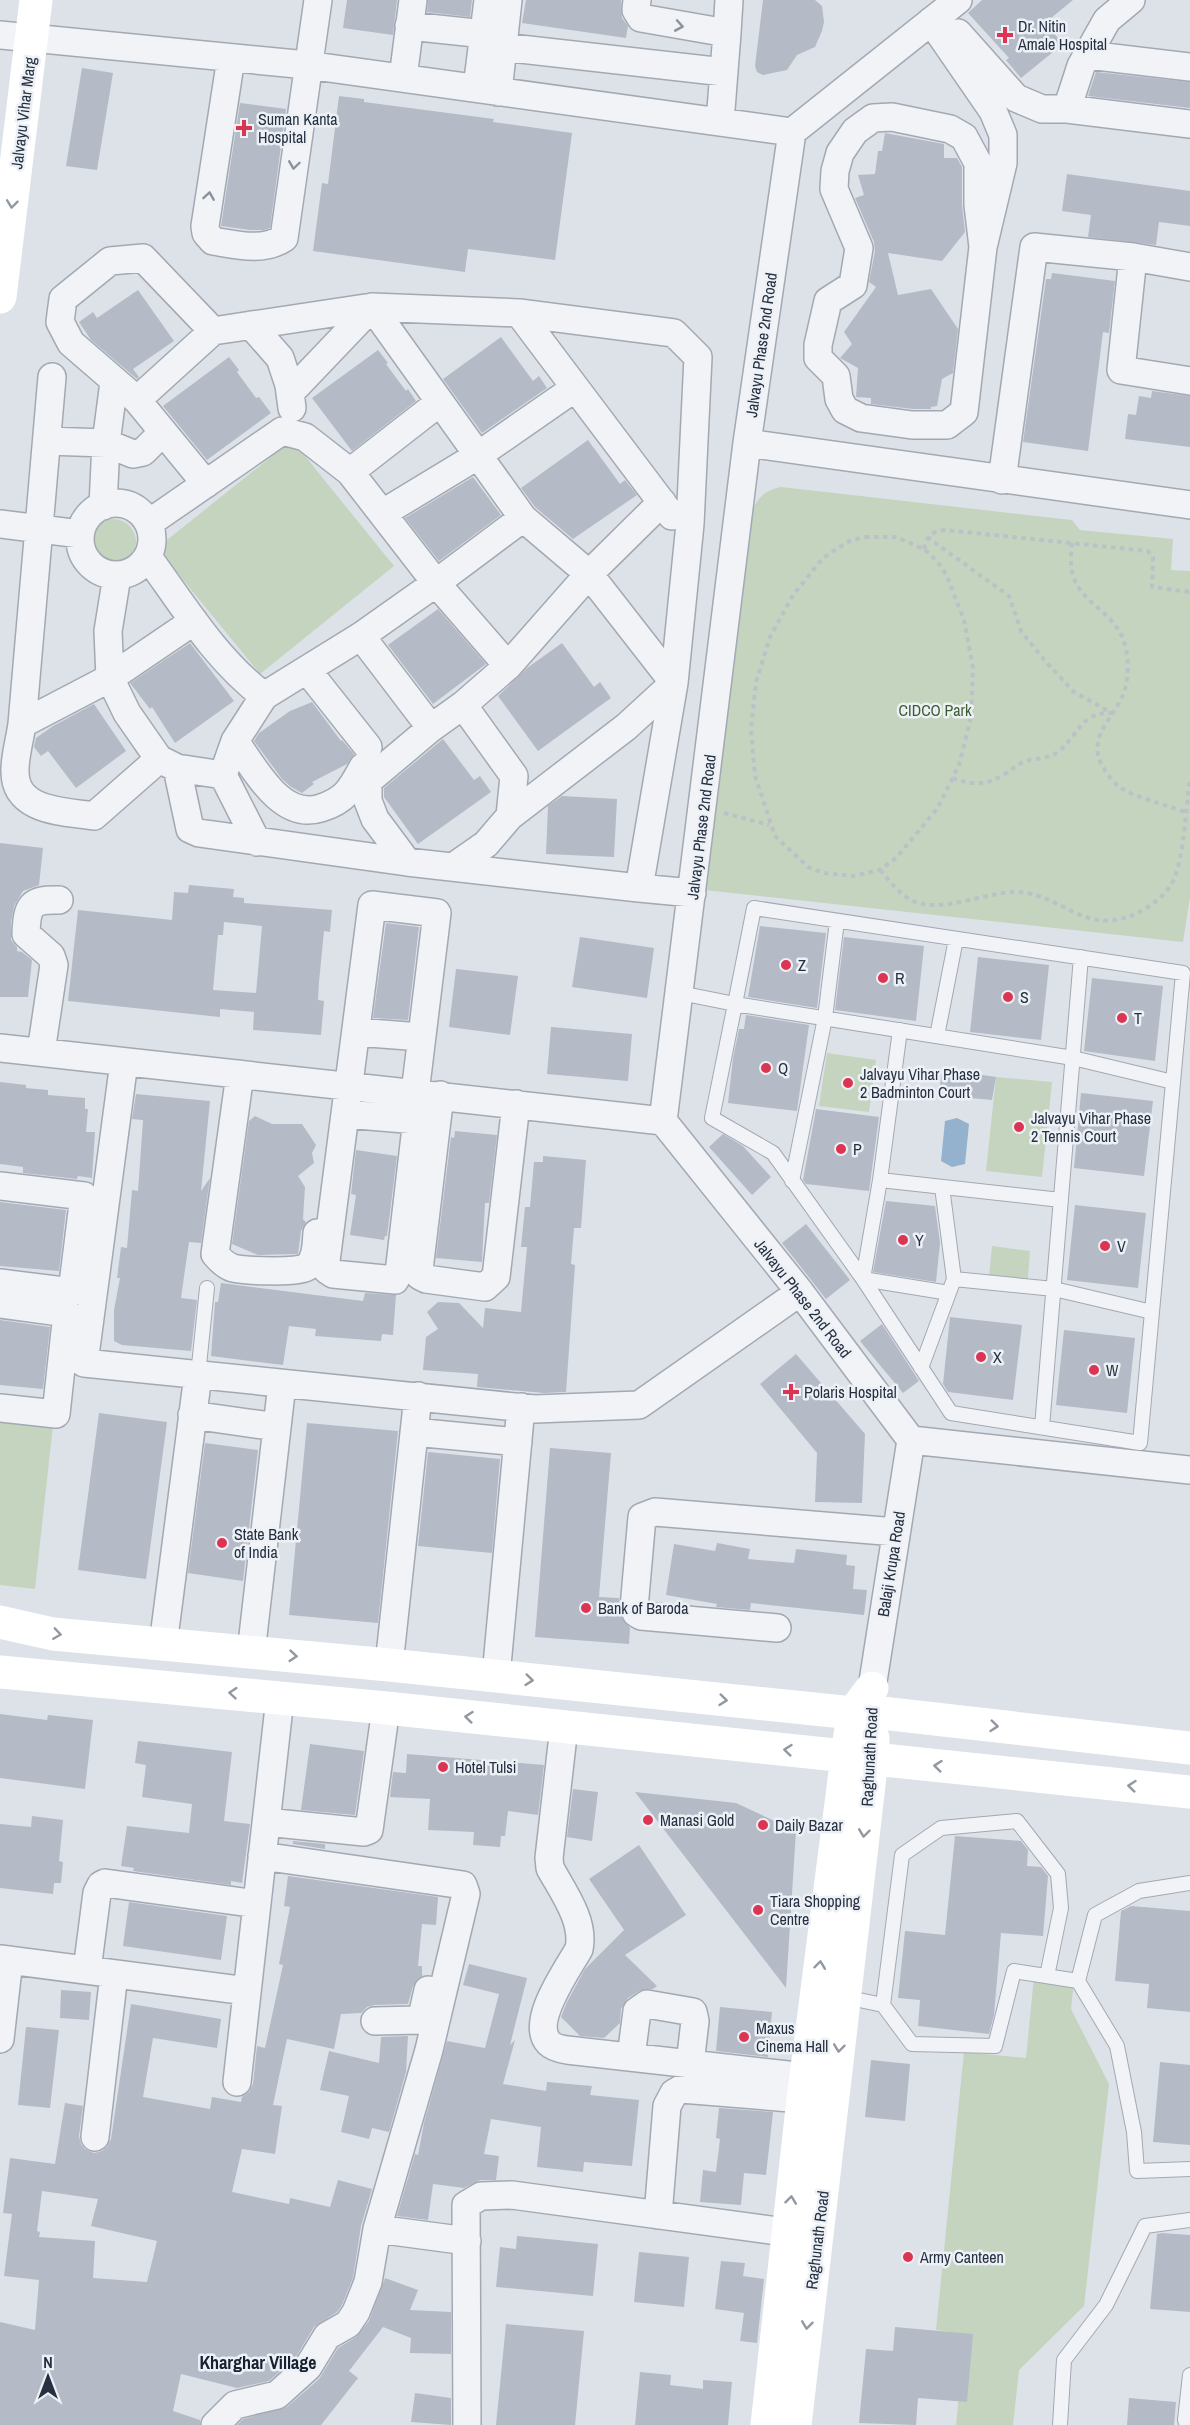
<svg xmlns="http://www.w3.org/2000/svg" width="1190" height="2425" font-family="'Archivo Narrow',sans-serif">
  <rect width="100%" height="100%" fill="#dde2e9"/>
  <path fill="#c4d4be" d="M292 440 394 566 260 674 157 548Z
    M781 487 1072 520 1080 530 1173 539 1171 570 1190 571V897L1183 942 704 890 747 521C755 503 760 491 781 487Z
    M90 542a23 23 0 1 1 46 0a23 23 0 1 1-46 0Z
    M827 1053 876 1060 869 1112 819 1106Z
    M996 1077 1052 1082 1042 1177 986 1171Z
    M992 1246 1030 1251 1027 1291 988 1286Z
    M0 1410 54 1416 35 1589 0 1585Z
    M1034 1976 1074 1980 1071 2009 1109 2084 1084 2306 1019 2370 1013 2425H956L965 2334 936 2330 964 2052 1026 2058Z"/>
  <path fill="#94b2cd" d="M957 1118 969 1124 965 1164 952 1167 941 1161 945 1121Z"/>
  <path fill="#b4bbc6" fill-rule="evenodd" d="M347 0H397L393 35 343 28Z
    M428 0H472L470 17 427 12Z
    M526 0H621L622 18 628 26 626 38 522 23Z
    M763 0H815L822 6 824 22 822 31 815 47 797 55 787 70 763 75 757 72 755 66Z
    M982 0H1073L1045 23 1063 44 1021 78 1006 60 1009 58 968 13Z
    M82 68 113 73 97 170 66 166Z
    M1096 72 1190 82V108L1088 96Z
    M339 96 364 99V102L494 119 493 122 572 133 555 260 468 249 465 272 313 251 322 183 328 184Z
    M240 103 286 109 270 228 264 230H250L221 226Z
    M885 133 944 144V158H957L962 167V205L965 232 942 261 888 253 898 295 931 289 958 329 953 373 942 379 937 406 931 407V409H913L871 404V398L856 397 858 368 840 358 852 344 844 332 876 287 869 282 875 251 874 242 855 198 864 195 858 175 875 174 878 151H882Z
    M1067 174 1190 191V226L1159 222 1156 245 1088 237 1091 215 1062 211Z
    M1052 273 1115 281 1109 333 1103 332 1088 451 1023 442 1046 279H1051Z
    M138 290 174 341 133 369 139 377 137 379 91 340 79 322 93 312 97 318Z
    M501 337 533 381 539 376 547 388 482 433 443 379Z
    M378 350 388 363 386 364 406 391 408 389 416 401 352 451 312 398Z
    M229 357 239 370 237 372 256 398 259 397 271 413 207 460 163 406Z
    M1152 391 1190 396V447L1125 439 1128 414 1136 415 1139 396 1151 398Z
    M588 440 620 484 625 480 637 495 573 539 535 507 521 488Z
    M473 477 501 515 439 561 405 518Z
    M438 609 486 664 433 704 388 645Z
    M190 643 234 701 175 743 152 707 150 709 130 683Z
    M562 643 594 687 600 682 611 698 538 751 498 696 527 668Z
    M312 702 341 741 342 740 354 754 347 764 312 782 314 784 302 793 291 787 282 779 254 741 259 733 290 711Z
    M94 704 126 751 76 788 48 751 41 756 34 747 36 738 53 726Z
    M443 739 474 780 480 776 491 792 418 844 384 797V788Z
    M562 796 617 799 614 857 546 854 548 806Z
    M0 843 43 848 39 885 23 891 14 906 11 922V940L17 947V951L22 952 32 960 28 997H0Z
    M189 885 234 889 233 897 244 898V903L332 910 330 932 324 931 319 982 318 1000 324 1001 321 1035 253 1030 254 1012 220 1009V1017L68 1001 78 910 172 920 174 892 188 893ZM224 922 262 926 256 993 213 990 218 935H223Z
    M386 923 419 927 408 1020 373 1018Z
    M760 926 826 933 817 1008 748 997Z
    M580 937 654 948 647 998 572 987Z
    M844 937 924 946 916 1021 835 1010Z
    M978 957 1049 965 1041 1040 970 1032Z
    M456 969 518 976 510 1035 449 1027Z
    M1092 978 1163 986 1155 1061 1084 1051Z
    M746 1015 809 1025 797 1111 728 1103 733 1058 739 1029H744Z
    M551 1027 632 1034 628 1081 547 1074Z
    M942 1069 996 1077 992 1100 939 1095Z
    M0 1082 26 1085V1088L48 1090V1095L85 1098V1109H88L86 1132H95L92 1178 78 1176 77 1179 23 1173V1167L0 1164Z
    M1081 1093 1153 1101 1144 1176 1074 1168Z
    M136 1094 210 1101 201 1191 210 1178 201 1243 189 1242 181 1298 197 1300 191 1351 122 1345 114 1341V1310L120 1278H117L121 1247 127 1248 132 1190 138 1191 143 1120 132 1119Z
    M816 1109 879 1117 869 1191 806 1184 803 1180Z
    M255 1116 272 1124H302L316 1145 312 1153 314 1163 298 1176 305 1187 303 1219 306 1222 301 1231 298 1254 258 1255 232 1244 249 1121Z
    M455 1131 497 1135 489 1203H485L482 1262 436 1258 451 1137 454 1138Z
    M723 1134 743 1146 771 1177 752 1195 709 1147Z
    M356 1150 397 1156 387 1236H385L384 1240 350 1235 356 1195 351 1194Z
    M543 1156 586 1160 581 1228H574L571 1264 575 1265 566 1392 544 1393 477 1387 478 1374 423 1370 426 1337 438 1329 427 1312 438 1302 459 1303 483 1328 485 1308 521 1312 527 1247H521L525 1207H530L534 1162H543Z
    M886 1201 935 1206 940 1243 936 1282 873 1272Z
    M0 1202 66 1210 59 1271 0 1266Z
    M1075 1205 1146 1213 1138 1288 1067 1280Z
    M806 1224 850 1280 826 1299 782 1243Z
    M221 1283 363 1301 365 1293 396 1295 393 1335 382 1334 381 1341 315 1336 316 1329 289 1326 283 1365 211 1356 215 1302H218Z
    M950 1317 1022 1325 1013 1400 948 1392 943 1384Z
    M0 1320 50 1327 43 1389 0 1385Z
    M882 1324 919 1381 903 1393 860 1341Z
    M1064 1330 1135 1338 1127 1413 1056 1405Z
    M796 1354 865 1434 862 1503 815 1502 817 1453 760 1384Z
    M99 1413 167 1422 146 1579 78 1570Z
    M307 1423 398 1431 378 1623 289 1615Z
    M205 1443 258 1450 243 1581 188 1573Z
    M550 1448 611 1453 599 1597 619 1598V1614L630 1628 629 1644 535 1637Z
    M428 1452 500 1459 492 1553 418 1546Z
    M717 1543 750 1549 748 1559 794 1563 796 1549 847 1555 846 1565 855 1566 853 1589 867 1590 864 1615 751 1603 750 1610 716 1607 717 1604 666 1595 674 1544 715 1551Z
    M0 1714 47 1720 48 1715 93 1720 85 1789 0 1778Z
    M138 1741 232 1752 224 1821 250 1824 242 1883 231 1881V1885L133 1871 134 1868 121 1866 127 1826 189 1833 192 1804 142 1797 146 1765 135 1763Z
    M310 1744 364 1751 355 1815 301 1810Z
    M407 1754 544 1765 538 1815 508 1811 505 1836H501L500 1847 473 1845 474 1832 428 1830 430 1799 390 1797 393 1772 406 1773Z
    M573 1789 598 1792 592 1841 567 1837Z
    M635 1792 736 1803 796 1831 786 1988Z
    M32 1816 63 1820 59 1861 63 1862 61 1883H54L53 1894 0 1888V1824L31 1827Z
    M955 1836 1021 1841 1028 1850 1027 1866 1041 1867 1048 1876 1043 1936 1001 1933 994 2015 989 2034 918 2026 920 2000 898 1998 905 1931 945 1935Z
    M293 1841 325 1844V1849L293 1844Z
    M639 1845 686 1915 625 1955 657 1986 653 1989 639 1991 628 1998 621 2009 620 2023 604 2038 580 2036 561 2017 567 2002 585 1969 624 1930 589 1879Z
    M288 1876 438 1897 436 1925 422 1924 418 1966H422V1976L413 1986 408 2004 375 2005 367 2007 361 2013 341 2014 334 2049 287 2039 273 2105 282 2106 275 2154 242 2149 232 2192 289 2204 290 2198 330 2207 338 2180 372 2189 361 2226 353 2278 342 2305 337 2312 314 2327 296 2357 269 2381 237 2388 181 2374 173 2411 200 2420V2425H0V2322L35 2330 39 2280 4 2276 12 2214 3 2213 10 2158 55 2164 65 2103 83 2106 79 2136 81 2144 85 2149 94 2153 102 2151 107 2147 111 2139 131 2004 221 2019 217 2048 153 2038 143 2097 210 2109 212 2097 241 2102 242 2097 249 2092 253 2084 257 2046 265 2048 283 1965 279 1964 290 1907 284 1906ZM42 2191 98 2199 91 2226 157 2241 147 2282 93 2278 95 2241 39 2237 40 2232 37 2231Z
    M129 1902 227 1916 221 1960 123 1946Z
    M1131 1906 1190 1911V2012L1147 2008 1149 1984 1115 1981 1121 1911Z
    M469 1964 527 1978 510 2045 515 2040 503 2084 546 2091 547 2082 592 2086 590 2095 639 2100 632 2166 584 2162 583 2172 537 2167 541 2127 491 2119 484 2154 499 2156 496 2180H480L464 2188 433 2184 428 2220 397 2216 415 2154 418 2155 424 2123 447 2041 485 2048 499 1994 463 1985Z
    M61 1990 91 1992 89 2020 60 2018Z
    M720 2007 772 2012 768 2057 716 2051Z
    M26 2027 59 2030 50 2108 18 2105Z
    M408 2036 406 2072 389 2132 372 2128 369 2139 341 2132 349 2096 320 2090 329 2051 379 2063 381 2037Z
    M871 2060 910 2064 905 2121 865 2117Z
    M1160 2062 1190 2065V2145L1153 2142Z
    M719 2108 773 2112 766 2175 744 2173 741 2205 700 2202 703 2170 716 2172 720 2139 716 2138Z
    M1162 2233 1190 2235V2312L1150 2309 1157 2234Z
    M517 2236 598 2244 593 2296 496 2287 500 2247 516 2249Z
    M639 2252 689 2257 684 2307 634 2302Z
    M721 2261 745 2263 743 2276 764 2279 757 2343 740 2341 744 2313 715 2309Z
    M385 2278 418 2290 410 2310 451 2312V2354L410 2353 411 2338 383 2327 349 2371 358 2378 321 2425H237L243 2419 287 2407 319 2379 338 2348 356 2337 369 2321Z
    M506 2324 584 2331 575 2425H496Z
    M895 2327 973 2334 967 2402 918 2398 916 2425 859 2423 866 2349 893 2351Z
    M640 2372 671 2375 670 2385 703 2389V2380L732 2382 728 2425H635Z
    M415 2393 451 2398V2425L411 2422Z
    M1129 2398 1176 2402 1174 2425H1127Z"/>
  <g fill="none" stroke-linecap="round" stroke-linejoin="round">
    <g stroke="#a2a9b3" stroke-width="16">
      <path id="lane" d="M680 993 735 1004 754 908 1183 973 1140 1443 951 1413 863 1279 773 1153 712 1118 735 1004 1073 1058 1173 1082
        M900 1030 880 1180 863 1279 949 1293
        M937 1036 956 939
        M880 1180 1061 1200
        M792 1181 825 1018 837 921
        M942 1187 954 1279
        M921 1368 954 1279 1054 1289 1152 1312
        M198 1375 207 1288
        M1042 1427 1081 957
        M1078 1981 1117 2046 1134 2132 1137 2171 1190 2169
        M845 1997 883 2005 912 2044 995 2046 1014 1971 1078 1981 1095 1915 1139 1891 1190 1883
        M883 2005 902 1855 941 1828 1017 1821 1058 1874 1061 1908 1047 1976
        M1060 2425 1064 2360 1106 2305 1145 2226 1190 2220
        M1187 2425 1185 2420 1190 2375"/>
    </g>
    <g stroke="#a2a9b3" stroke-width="30">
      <path id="street" d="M637 0 636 10 641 18 727 33 720 122
        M931 21 993 111 1003 135V163L983 247 964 412 947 425H912L861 418 845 410 839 399 836 376 818 358V345L828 301 853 285 859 248 834 189 835 171 840 153 855 131 873 118 892 117 950 129 964 137 978 163V205L983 247
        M409 26 485 34
        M727 33 729 0
        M958 33 1016 98 1042 109H1067L1190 124
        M0 35 307 65 792 132 958 0
        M503 47 724 72
        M1088 55 1190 67
        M231 58 205 226 206 233 213 241C237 245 263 252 284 238L318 0
        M403 78 413 0
        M477 88 488 0
        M498 92 508 0
        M1067 109 1081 66 1107 20 1131 0
        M792 132 747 443 663 1121 800 1292 911 1440
        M1133 257 1121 370 1190 381
        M519 313 672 516
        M251 325 280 358 289 385 292 408
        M52 377 22 724C20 739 15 755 15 770 14 812 63 811 94 816L159 759
        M290 393 372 307 523 518 589 574 508 666 463 705 431 728 368 781V801L375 819 407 862
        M137 400 213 331
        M47 441 106 443 133 454 143 452 163 432
        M747 443 1190 505
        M350 472 440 402
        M1002 480 1034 247 1133 257 1190 267
        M80 539a36 36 0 1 1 72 0a36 36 0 1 1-72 0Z
        M103 506 106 443 114 382
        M383 513 477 456 575 388
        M0 524 80 534
        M148 557C183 605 216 660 264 696L361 636 436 583 350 472 305 437 282 431 149 523
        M117 576 108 631 110 678 127 713 159 759 177 768 223 775
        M361 636 431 728
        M508 666 436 583 523 518
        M307 670 368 747
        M22 724 110 678 194 621
        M235 741C255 769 281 821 321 808 346 800 351 789 363 767
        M177 768 190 829 199 833 407 862 639 888 674 683 690 524 698 357 674 333 519 313 372 307 213 331 143 258 110 261 63 299 60 322 71 343 137 400 206 484
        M510 816 626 727 674 683 589 574 662 502
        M257 842 223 775 235 741 264 696
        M453 867 486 844 510 816 514 776 463 705
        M639 888 692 893
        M356 1032 421 1037
        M0 1048 663 1121
        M41 1052 54 965 51 956 26 934C27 906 30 899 59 900
        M124 1062 84 1363 535 1409 639 1405 800 1292
        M240 1074 215 1254C220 1260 226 1266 233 1268 245 1271 299 1273 307 1267 317 1259 316 1244 317 1233
        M415 1093 437 913 372 905 326 1261 327 1270 333 1274 395 1280 399 1273 420 1093
        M440 1095 419 1270 420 1276 426 1279 485 1287 496 1277 516 1104
        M345 1114 417 1120
        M0 1186 84 1196 72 1292 0 1283
        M0 1304 67 1313 56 1414 0 1408
        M192 1415 277 1427
        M414 1432 518 1442
        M911 1440 1190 1470
        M777 1628 641 1616 636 1613 634 1608 642 1517 655 1512 896 1532
        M163 1645 198 1375
        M251 1653 282 1384
        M389 1665 418 1396
        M496 1676 521 1407
        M872 1688 911 1440
        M564 1727 549 1858 550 1868C563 1892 585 1921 579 1949 568 1969 529 2022 549 2043 553 2047 561 2049 567 2050L806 2077
        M266 1822 364 1832 369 1830 386 1708
        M262 1856 463 1885 466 1894 429 2050 377 2229
        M0 1959 247 1991
        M87 1970 97 1893 101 1885 105 1883 257 1904
        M375 2021 419 2020 422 2016 428 1990
        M0 2039 9 1960
        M631 2057 637 2011 647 2004 693 2012 695 2021 690 2064
        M237 2082 280 1698
        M95 2137 114 1974
        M658 2215 667 2106 674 2093 681 2089 803 2099
        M215 2425 235 2405 277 2395 308 2367 327 2336 348 2324 356 2312 368 2282 377 2229 467 2241
        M467 2425 466 2205 481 2196 512 2195 808 2235"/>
    </g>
    <path stroke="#bcc0c8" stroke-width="4" stroke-dasharray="4.5 4.5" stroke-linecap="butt" d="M865 537H896L924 549 937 561 946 574 964 620 973 668 971 717 959 765 937 809 896 858 880 870 853 876 823 873 808 867 775 836 755 776 751 729 756 682 770 637 793 595 823 558 849 541Z
      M927 537 1009 596 1021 631 1046 662 1074 692 1112 713C1080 712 1079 735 1059 751 1049 760 1035 757 1024 762 1016 765 1011 770 1005 774 986 786 972 785 952 778
      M1072 543C1071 553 1070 565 1073 575 1081 603 1113 612 1123 639 1129 655 1129 672 1125 689 1118 716 1084 736 1103 767 1108 775 1113 783 1121 788 1137 798 1167 805 1185 812
      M924 549C927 535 931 532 945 530L1148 551 1153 557 1152 587 1190 592
      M724 813 769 825
      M880 870C890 881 899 894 913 901 940 914 986 892 1016 892 1043 892 1064 910 1089 918 1104 923 1124 920 1138 913 1152 905 1167 895 1174 879 1184 856 1186 807 1190 780"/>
    <use href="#lane" stroke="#f1f3f7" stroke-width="14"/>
    <use href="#street" stroke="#f1f3f7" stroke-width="27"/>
    <path stroke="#fff" stroke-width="33" d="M0 297 36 0
      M0 1622 53 1634 389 1665 853 1713 873 1712 1190 1748
      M0 1672 386 1708 1190 1792
      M767 2425 803 2099 847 1757 853 1713 872 1688
      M795 2425 872 1759 873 1738"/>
  </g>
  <defs><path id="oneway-chevron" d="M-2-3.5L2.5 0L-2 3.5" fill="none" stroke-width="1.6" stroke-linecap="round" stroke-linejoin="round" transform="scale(1.5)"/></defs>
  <g stroke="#8b929c">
    <use href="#oneway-chevron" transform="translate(679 26) rotate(10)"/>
    <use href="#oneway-chevron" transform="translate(294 165) rotate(98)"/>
    <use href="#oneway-chevron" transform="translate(209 196) rotate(-81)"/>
  </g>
  <g stroke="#9298a0">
    <use href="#oneway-chevron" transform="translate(12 204) rotate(97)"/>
    <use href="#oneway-chevron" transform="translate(57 1634) rotate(8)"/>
    <use href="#oneway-chevron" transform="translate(293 1656) rotate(5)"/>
    <use href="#oneway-chevron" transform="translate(529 1680) rotate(6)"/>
    <use href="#oneway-chevron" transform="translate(233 1693) rotate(-175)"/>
    <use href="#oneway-chevron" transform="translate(723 1700) rotate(6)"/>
    <use href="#oneway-chevron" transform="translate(469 1717) rotate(-174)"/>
    <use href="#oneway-chevron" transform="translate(994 1726) rotate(6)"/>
    <use href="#oneway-chevron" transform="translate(788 1750) rotate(-174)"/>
    <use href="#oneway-chevron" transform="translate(938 1766) rotate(-174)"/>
    <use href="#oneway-chevron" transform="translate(1132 1786) rotate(-174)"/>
    <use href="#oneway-chevron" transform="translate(864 1833) rotate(97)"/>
    <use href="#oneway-chevron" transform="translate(820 1965) rotate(-83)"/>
    <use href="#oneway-chevron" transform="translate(839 2048) rotate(97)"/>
    <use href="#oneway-chevron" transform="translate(791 2200) rotate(-83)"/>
    <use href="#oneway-chevron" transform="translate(807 2325) rotate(97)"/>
  </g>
  <g fill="#dc3453" stroke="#edf1f6" stroke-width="2">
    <path d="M1002 26h6v6h6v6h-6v6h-6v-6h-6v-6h6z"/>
    <path d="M241 119h6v6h6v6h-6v6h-6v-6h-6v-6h6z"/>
    <circle cx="786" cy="965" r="6"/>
    <circle cx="883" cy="978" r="6"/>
    <circle cx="1008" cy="997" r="6"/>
    <circle cx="1122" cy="1018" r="6"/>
    <circle cx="766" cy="1068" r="6"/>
    <circle cx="848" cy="1083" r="6"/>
    <circle cx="1019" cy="1127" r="6"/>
    <circle cx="841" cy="1149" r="6"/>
    <circle cx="903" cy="1240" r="6"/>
    <circle cx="1105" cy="1246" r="6"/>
    <circle cx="981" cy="1357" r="6"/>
    <circle cx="1094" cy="1370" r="6"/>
    <path d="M788 1383h6v6h6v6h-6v6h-6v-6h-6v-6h6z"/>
    <circle cx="222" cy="1543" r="6"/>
    <circle cx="586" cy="1608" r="6"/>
    <circle cx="443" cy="1767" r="6"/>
    <circle cx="648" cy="1820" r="6"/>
    <circle cx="763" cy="1825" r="6"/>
    <circle cx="758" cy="1910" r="6"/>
    <circle cx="744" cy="2037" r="6"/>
    <circle cx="908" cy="2257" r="6"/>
  </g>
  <g text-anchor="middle" stroke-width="5" stroke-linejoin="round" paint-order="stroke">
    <g font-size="16" fill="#253041" stroke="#edf1f6" text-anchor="start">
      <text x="1018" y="32">Dr. Nitin<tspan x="1018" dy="18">Amale Hospital</tspan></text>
      <text x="258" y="125">Suman Kanta<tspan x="258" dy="18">Hospital</tspan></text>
      <text x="798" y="971">Z</text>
      <text x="895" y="984">R</text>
      <text x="1020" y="1003">S</text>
      <text x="1134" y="1024">T</text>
      <text x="778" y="1074">Q</text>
      <text x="860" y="1080">Jalvayu Vihar Phase<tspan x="860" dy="18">2 Badminton Court</tspan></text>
      <text x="1031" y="1124">Jalvayu Vihar Phase<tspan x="1031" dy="18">2 Tennis Court</tspan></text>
      <text x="853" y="1155">P</text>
      <text x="915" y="1246">Y</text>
      <text x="1117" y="1252">V</text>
      <text x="993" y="1363">X</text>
      <text x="1106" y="1376">W</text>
      <text x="804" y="1398">Polaris Hospital</text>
      <text x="234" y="1540">State Bank<tspan x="234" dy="18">of India</tspan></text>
      <text x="598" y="1614">Bank of Baroda</text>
      <text x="455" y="1773">Hotel Tulsi</text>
      <text x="660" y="1826">Manasi Gold</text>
      <text x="775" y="1831">Daily Bazar</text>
      <text x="770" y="1907">Tiara Shopping<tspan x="770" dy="18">Centre</tspan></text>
      <text x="756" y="2034">Maxus<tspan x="756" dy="18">Cinema Hall</tspan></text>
      <text x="920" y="2263">Army Canteen</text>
    </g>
    <g font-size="16" fill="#253041" stroke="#edf1f6">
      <text transform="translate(23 113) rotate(-83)" y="6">Jalvayu Vihar Marg</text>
      <text transform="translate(761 345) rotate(-82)" y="6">Jalvayu Phase 2nd Road</text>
      <text transform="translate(701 827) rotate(-83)" y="6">Jalvayu Phase 2nd Road</text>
      <text transform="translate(803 1298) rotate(52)" y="6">Jalvayu Phase 2nd Road</text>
      <text transform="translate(891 1564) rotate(-81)" y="6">Balaji Krupa Road</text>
      <text transform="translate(869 1757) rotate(-87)" y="6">Raghunath Road</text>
      <text transform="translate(817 2240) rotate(-83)" y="6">Raghunath Road</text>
    </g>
    <g font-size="16" fill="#3b5e31" stroke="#edf1f6">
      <text x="935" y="716">CIDCO Park</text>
    </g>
    <g font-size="18" font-weight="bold" fill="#182132" stroke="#edf1f6">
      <text x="258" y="2369">Kharghar Village</text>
    </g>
  </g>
  <g transform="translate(48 2377)" stroke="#edf1f6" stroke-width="4.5" paint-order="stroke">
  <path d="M0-4.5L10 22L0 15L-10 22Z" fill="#253041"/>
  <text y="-9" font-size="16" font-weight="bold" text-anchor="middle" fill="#253041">N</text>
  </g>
</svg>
